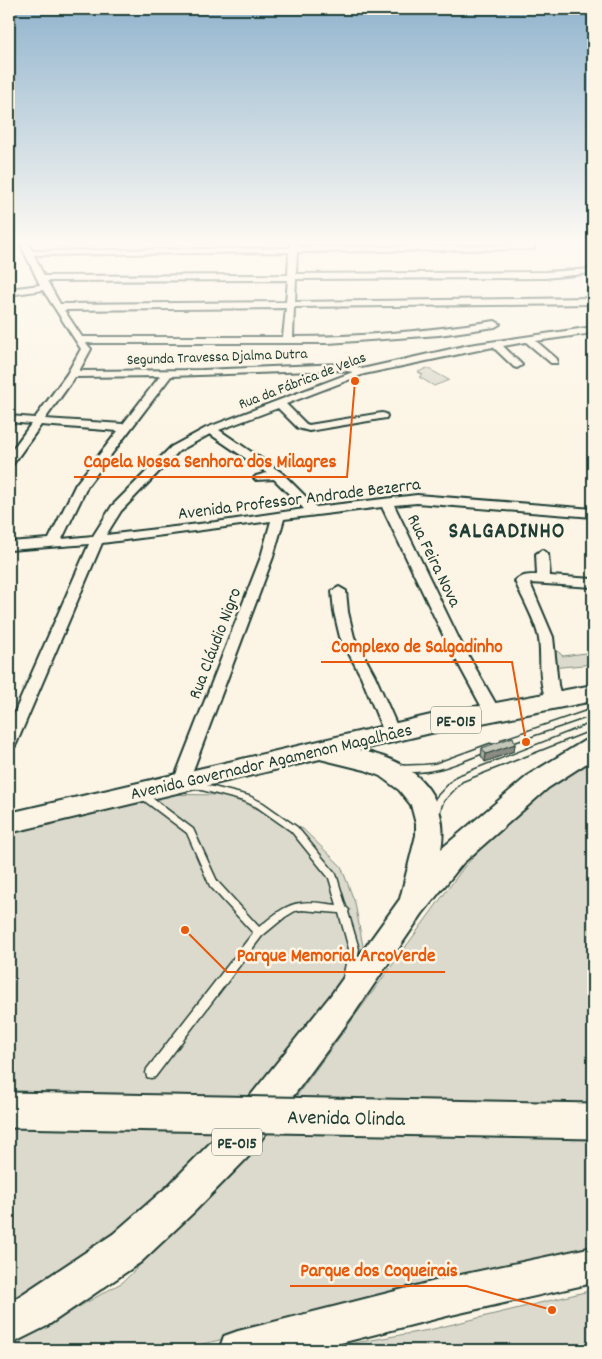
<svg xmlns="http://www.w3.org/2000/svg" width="602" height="1359" font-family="Dekko,sans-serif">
  <rect width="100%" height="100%" fill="#fcf5e5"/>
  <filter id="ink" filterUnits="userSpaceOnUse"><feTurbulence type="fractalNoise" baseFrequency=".02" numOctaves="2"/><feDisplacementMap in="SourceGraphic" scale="10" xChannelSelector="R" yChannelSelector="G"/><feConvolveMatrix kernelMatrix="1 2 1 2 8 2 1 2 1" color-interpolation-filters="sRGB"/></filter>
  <g filter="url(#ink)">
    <path fill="#dcdacc" stroke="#7e8c80" d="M427 368 449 380 434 386 419 377 423 375 418 372Z
      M557 651 563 656 593 652V664L551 668V656Z
      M593 747V1111L295 1098 464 867 508 820 573 758Z
      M142 794 225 795 303 829 341 866 355 903 365 957 358 995 164 1193 51 1281 9 1304V1098L227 1096 9 1092V827Z
      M283 1112 593 1127V1250L178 1350H9V1346L123 1282 231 1173Z
      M593 1290V1350H314L429 1330Z"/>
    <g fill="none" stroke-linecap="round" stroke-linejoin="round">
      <g stroke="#1f3d34" stroke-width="3">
        <path id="service" d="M593 709V715L508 744H502L501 742 502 740Z
          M593 723V729L462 781 443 801 438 816 435 817 432 816 431 814 436 798 456 777Z
          M490 744 493 745 494 747 493 749C463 760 430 778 397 770L396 768 397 766 424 765 435 764Z
          M193 782 249 796 263 803 297 827 336 874 346 907 349 910 348 912 359 949 353 978 352 981 348 982 344 981 343 978 349 949 339 913 302 910 295 911 285 917 262 936 155 1077 151 1078 147 1077 146 1073 147 1069 253 933 210 886 187 833 138 796 137 794 138 792H144L193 829 217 881 259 927C272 917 284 905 300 903 312 901 325 904 337 905L329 878 291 831 257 807 244 801 190 787 189 785 190 783Z"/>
      </g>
      <g stroke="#1f3d34" stroke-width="4">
        <path id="minor" d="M20 243H28L32 251 290 248V243H298V247L531 245H534V249L297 252 296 274 545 272 593 269V273L545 278 296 279 295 302 593 298V304L294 307 293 337C361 337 428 331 495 321L500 324 495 327 439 335 328 343H86L91 349 79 371 202 370 340 364 354 365 362 369 469 345 593 327V333L536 341 557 359V363H551L526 342 503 346 522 365 517 368 514 367 493 347 364 374 286 404 306 424 309 425 382 413 386 414 387 416 386 418 309 431 298 428 278 408 219 430 282 473 316 507 417 495 593 509V517L417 503 394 505 460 641 501 713 498 717 493 718 488 717 485 713 446 641 382 507 284 519 273 557 187 786 181 788 175 786 173 782 261 557 271 521 102 543 17 742 15 746 9 748V725L89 544 9 550V542L49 539 76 484 118 431 41 425 13 464 9 465V454L31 424 9 422V416L35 418 67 374 81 349 43 290 9 295V289L40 285ZM289 252 288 275 44 276 34 255ZM288 280 286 302 60 304 47 281ZM286 308 283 337H82L64 310ZM340 370 353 372 206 428 171 447 112 506 93 536 62 539 88 485 171 376ZM160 376 123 424 45 419 75 377ZM210 434 267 473 256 476 254 478 256 480 274 479 304 509 216 522 106 535 121 511 179 451Z
          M542 550 548 554 550 576 593 579V587L530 583 553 637 558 685 562 700 559 704 554 705 549 704C537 685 542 659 539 639 536 621 522 598 515 581 520 575 530 575 537 575L536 554Z
          M339 587 346 591 348 612 354 637 375 676 400 733 398 737 392 739 386 737 384 733 361 676 340 637 334 612 332 591Z"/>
      </g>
      <g stroke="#1f3d34" stroke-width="4">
        <path id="primary" d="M593 1247V1283L451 1315 313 1350H219L224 1336 238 1331 451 1277Z"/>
      </g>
      <g stroke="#1f3d34" stroke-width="4">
        <path id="trunk" d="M593 685V701L431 733 359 750C372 753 387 757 400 764 431 781 448 814 441 849L530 774 584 741 593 738V759L548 788 463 863 422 914 353 1015 249 1156 194 1212 141 1262 47 1326 9 1345V1303L113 1234 168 1186 223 1130 331 995 400 899 416 835V824L411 805 399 790 380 776 365 770 320 759 9 833V813L431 715Z"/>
      </g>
      <use href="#service" fill="#fcf5e5" fill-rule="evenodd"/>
      <use href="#minor" fill="#fcf5e5" fill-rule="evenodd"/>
      <use href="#primary" fill="#fcf5e5" fill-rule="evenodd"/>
      <use href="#trunk" fill="#fcf5e5" fill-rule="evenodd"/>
      <g stroke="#1f3d34" stroke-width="39" stroke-linecap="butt">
        <path id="primary-bridge" d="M9 1110 593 1121"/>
      </g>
      <use href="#primary-bridge" stroke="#fcf5e5" stroke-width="35"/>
    </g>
    <path fill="#a9ab9f" stroke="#1f3d34" d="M515 744 514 751 485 762 481 756 482 748Z"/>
    <path fill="#8a8b82" stroke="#1f3d34" d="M515 744 514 751 485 762 486 754Z"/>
    <path fill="#c5c7b9" stroke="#1f3d34" d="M513 737 515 744 486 754 482 748Z"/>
  </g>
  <linearGradient id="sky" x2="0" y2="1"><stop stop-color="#91b4ce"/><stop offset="0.56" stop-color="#fefaf3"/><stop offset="1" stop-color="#fefaf3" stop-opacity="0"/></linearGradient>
  <rect width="602" height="434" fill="url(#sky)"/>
  <g text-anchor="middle" stroke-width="5" stroke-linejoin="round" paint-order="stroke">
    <g font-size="15" fill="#1f3d34" stroke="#fcf5e5">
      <text transform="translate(217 356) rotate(-2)" y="5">Segunda Travessa Djalma Dutra</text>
      <text transform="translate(302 380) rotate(-21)" y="5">Rua da Fábrica de Velas</text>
    </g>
    <g fill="#fcf5e5" stroke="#617469" stroke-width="1">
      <rect x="431" y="706.5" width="50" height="27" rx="4"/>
      <rect x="212" y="1128.5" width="50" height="27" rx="4"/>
    </g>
    <g font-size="16" font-weight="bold" fill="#1f3d34">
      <text x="456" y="726">PE-015</text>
      <text x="237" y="1148">PE-015</text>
    </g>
    <g font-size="18" fill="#1f3d34" stroke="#fcf5e5">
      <text transform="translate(299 498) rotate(-7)" y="6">Avenida Professor Andrade Bezerra</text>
      <text transform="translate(435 560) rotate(64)" y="6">Rua Feira Nova</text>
      <text transform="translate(214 643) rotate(-69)" y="6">Rua Cláudio Nigro</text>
      <text transform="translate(271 761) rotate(-13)" y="6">Avenida Governador Agamenon Magalhães</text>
    </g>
    <g font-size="21" fill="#1f3d34" stroke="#fcf5e5">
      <text transform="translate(346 1117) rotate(1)" y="7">Avenida Olinda</text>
    </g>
    <g font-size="22" font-weight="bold" letter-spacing="1" fill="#1f3d34" stroke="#fcf5e5">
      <text x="507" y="537">SALGADINHO</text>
    </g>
  </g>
  <path fill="none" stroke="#e8590c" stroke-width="2" d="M355 381L347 477H74M526 742L512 662H321M185 930L227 972H445M552 1310L467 1286H290"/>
  <g fill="#e8590c" stroke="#fcf5e5" stroke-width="2">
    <circle cx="355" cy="381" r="5"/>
    <circle cx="526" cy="742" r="5"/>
    <circle cx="185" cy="930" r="5"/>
    <circle cx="552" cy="1310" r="5"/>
  </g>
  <g font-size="19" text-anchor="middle" font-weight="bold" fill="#e8590c" stroke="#fcf5e5" stroke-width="5" stroke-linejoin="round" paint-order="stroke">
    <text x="210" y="467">Capela Nossa Senhora dos Milagres</text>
    <text x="417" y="652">Complexo de Salgadinho</text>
    <text x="336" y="961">Parque Memorial ArcoVerde</text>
    <text x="379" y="1276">Parque dos Coqueirais</text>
  </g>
  <rect width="602" height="1359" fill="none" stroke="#fcf5e5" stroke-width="30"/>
  <rect x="15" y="15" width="572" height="1329" fill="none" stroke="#1f3d34" stroke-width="2" filter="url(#ink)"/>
</svg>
